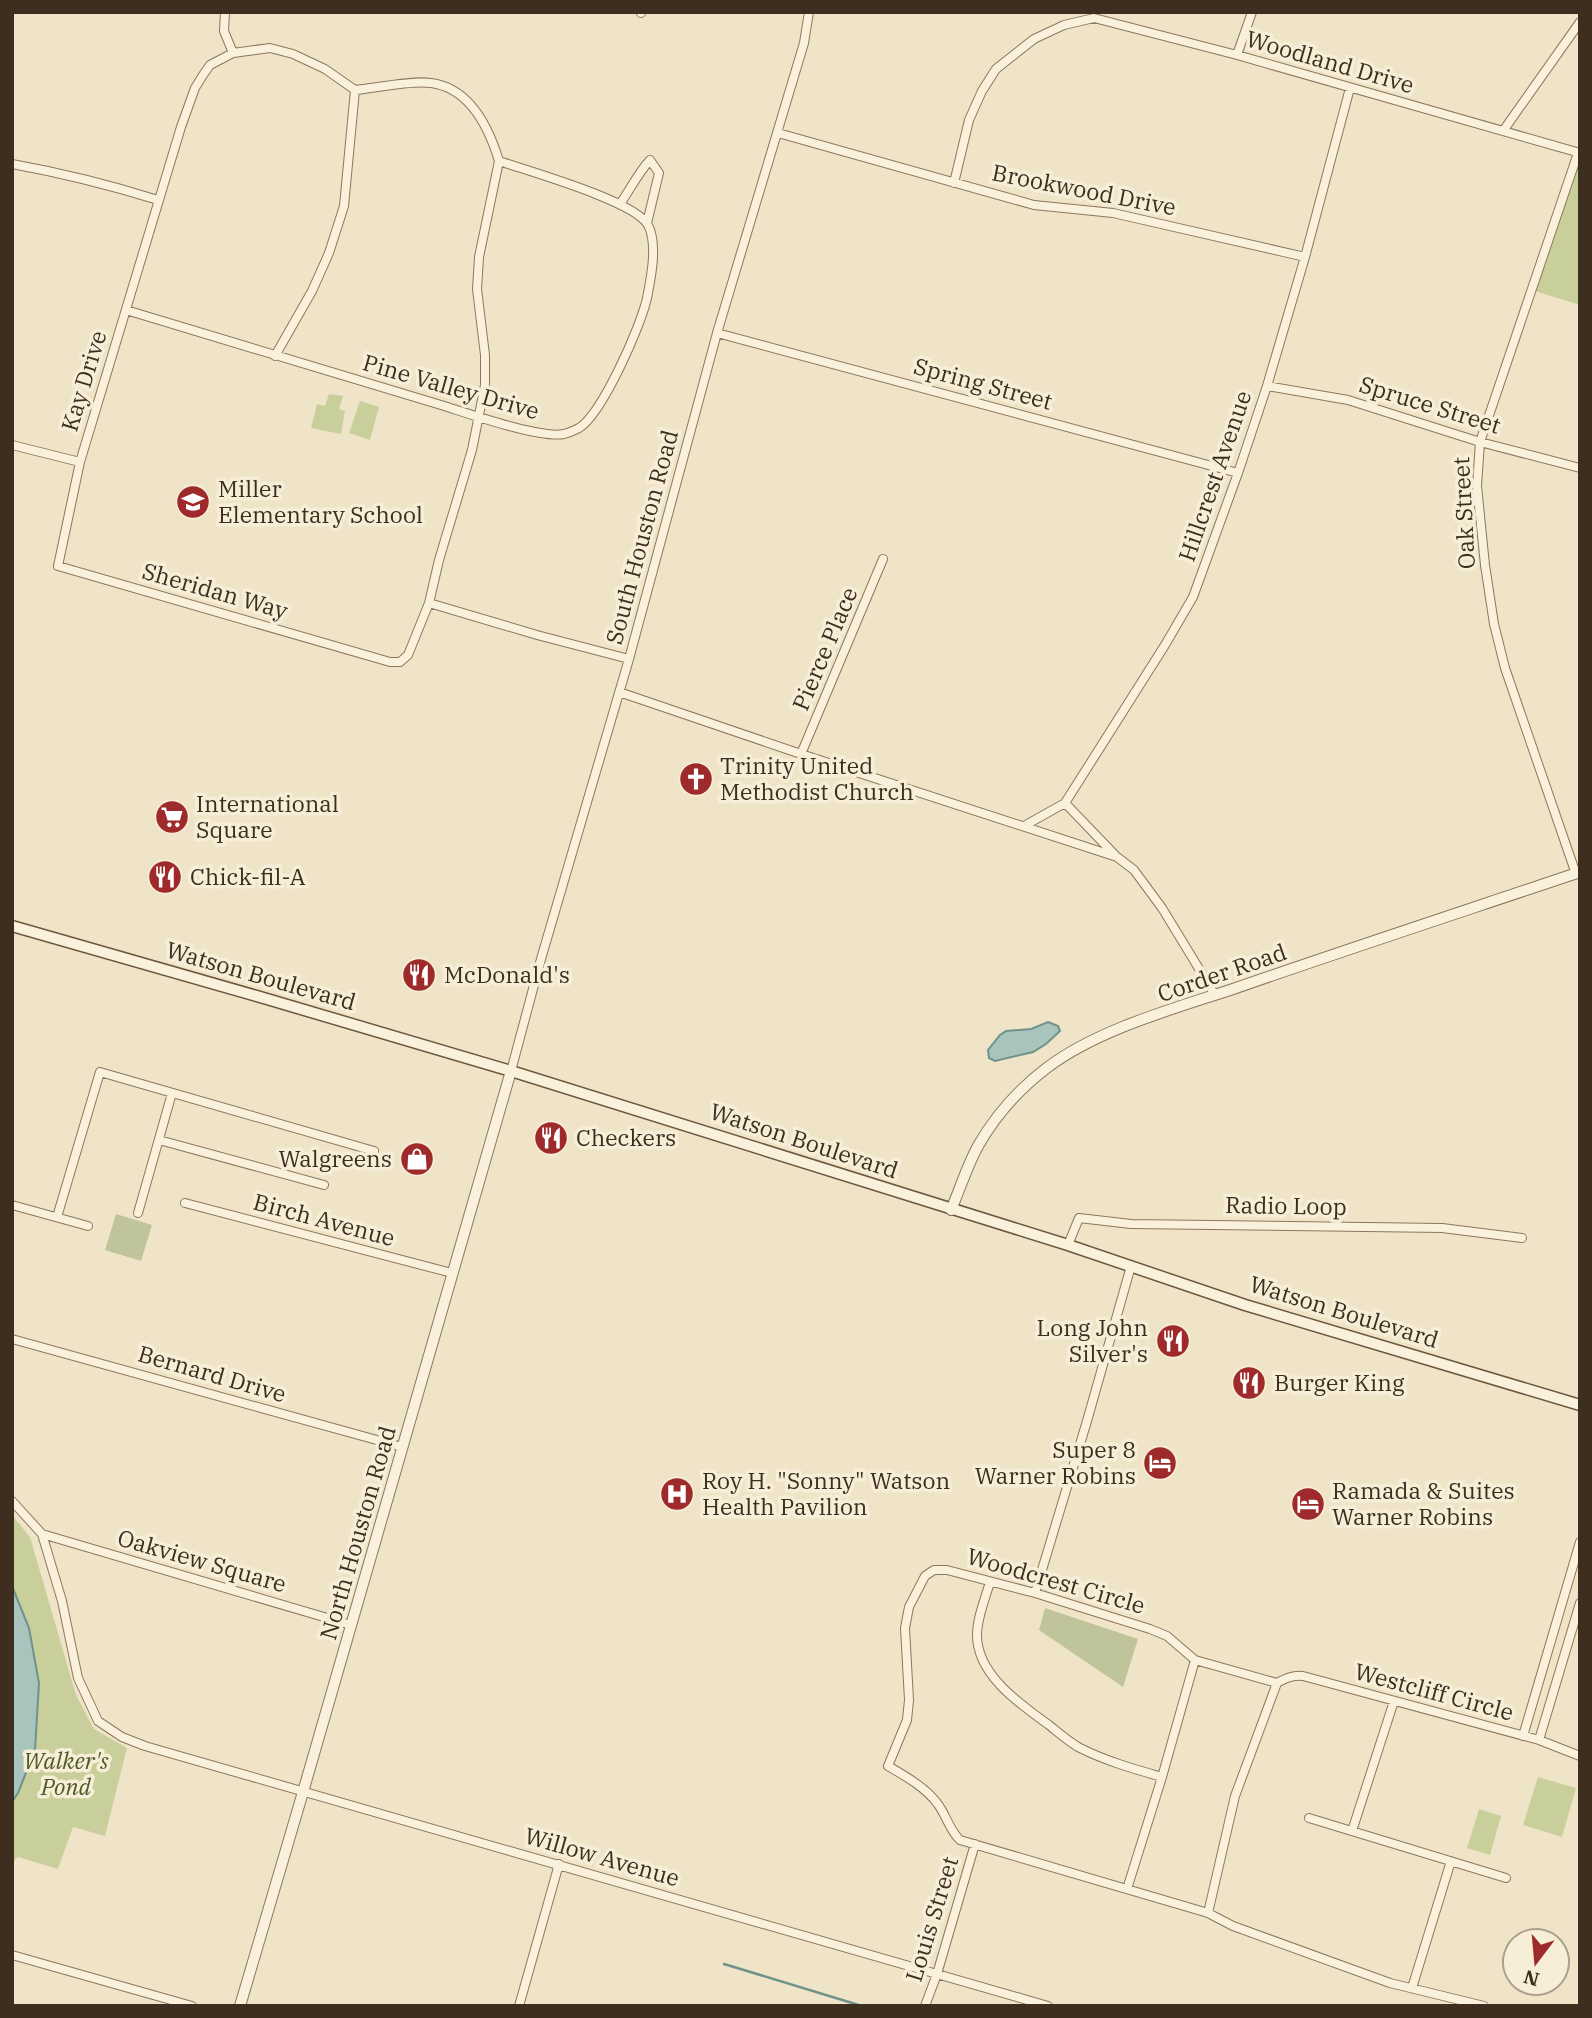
<svg xmlns="http://www.w3.org/2000/svg" width="1592" height="2018" font-family="'IBM Plex Serif',serif">
  <rect width="100%" height="100%" fill="#f0e4c8"/>
  <path fill="#c9cf9b" d="M1580 158V305L1535 291Z
    M329 394 343 396 339 409 345 411 341 434 311 428 317 404 325 406Z
    M360 401 379 407 370 440 349 433Z
    M12 1515 30 1537 76 1695 94 1729 127 1748 105 1836 73 1827 58 1869 18 1857 12 1862Z
    M1538 1777 1576 1788 1562 1837 1523 1825Z
    M1479 1809 1501 1816 1490 1855 1467 1848Z"/>
  <path fill="#bfc49a" d="M116 1214 152 1225 141 1261 105 1250Z
    M1045 1608 1138 1639 1123 1687 1039 1630Z"/>
  <path fill="#a9c4bc" stroke="#6f938a" stroke-width="2" d="M1048 1022 1058 1026 1060 1031 1046 1044 1033 1052 995 1061 989 1058 988 1050 1000 1035 1006 1031 1031 1029Z
    M12 1586 29 1628 39 1683 35 1750 18 1793 12 1802Z"/>
  <g fill="none" stroke-linecap="round" stroke-linejoin="round">
    <path stroke="#6f938a" stroke-width="2.5" d="M724 1964 862 2006"/>
    <g stroke="#8d765c" stroke-width="10">
      <path id="minor" d="M225 12 224 31 233 53
        M641 13V12
        M1237 55 1252 12
        M1503 131 1580 22
        M778 133 1034 205 1113 213 1305 257
        M12 164C62 173 110 185 158 200
        M954 183 969 120 982 91 996 69 1034 39 1064 25 1094 18 1237 55 1580 153
        M620 204C630 190 638 173 650 160L659 173 647 223
        M126 310C231 342 336 374 441 405 467 413 540 439 564 434 568 433 575 430 579 428 602 414 641 326 647 298 651 278 658 244 648 225 635 201 528 171 499 161 489 128 470 88 431 83 412 80 376 88 355 90L325 69 293 54 270 48 233 53 210 65 203 75 195 88 181 127 80 462 58 566 390 662H400L408 655 429 603 439 560 472 450 485 385V355L477 289 479 257 499 161
        M717 333 1238 473
        M275 356 312 291 329 253 344 206 355 90
        M1267 386 1348 400 1480 442 1580 468
        M12 445 80 462
        M429 603 537 635 629 659
        M619 692 801 754 1117 857 1134 870 1162 908 1215 995
        M801 754 883 559
        M1065 803 1115 855
        M1024 826 1065 803 1165 645 1193 597 1238 473 1267 386 1305 257 1350 88
        M1576 874 1505 668 1494 624 1485 565 1477 486 1480 442 1578 153
        M511 1071 541 959 629 659 717 333 804 43 809 12
        M159 1140 324 1185
        M185 1203 452 1273
        M12 1205 88 1226
        M138 1213 172 1093
        M57 1217 100 1072 374 1151
        M1068 1245 1079 1218 1131 1224 1442 1228 1522 1238
        M12 1339 402 1447
        M12 1501 42 1534 62 1601 78 1678 98 1721 122 1737 145 1746 1048 2006
        M42 1534 351 1625
        M990 1582C985 1599 977 1618 977 1635 977 1675 1020 1704 1049 1725 1059 1733 1069 1742 1080 1748 1106 1761 1134 1769 1162 1777
        M1035 1593 1087 1421 1131 1266
        M1523 1736 1580 1542
        M1539 1740 1580 1603
        M1309 1818 1506 1878
        M1352 1831 1394 1701
        M1127 1889 1162 1777 1195 1660
        M1208 1913 1235 1796 1277 1683
        M12 1955 192 2006
        M1412 1988 1451 1861
        M519 2006 559 1864
        M925 2006 937 1974 975 1844
        M1484 2006 1390 1983 1233 1926 1208 1913 960 1840C949 1830 946 1814 937 1803 925 1787 905 1776 888 1766L907 1720 909 1700 905 1628 909 1607 925 1576 934 1570H947L1035 1593 1150 1629 1167 1636 1195 1660 1277 1683C1286 1678 1293 1675 1303 1676L1539 1740 1580 1756"/>
    </g>
    <g stroke="#8d765c" stroke-width="12">
      <path id="tertiary" d="M951 1210C960 1189 967 1166 978 1146 995 1116 1020 1088 1048 1067 1099 1029 1173 1009 1233 989 1348 949 1464 911 1580 872
        M240 2006 303 1792 511 1071"/>
    </g>
    <g stroke="#6f573f" stroke-width="13">
      <path id="secondary" d="M12 926 267 999 511 1071 1068 1245 1245 1305 1580 1405"/>
    </g>
    <use href="#minor" stroke="#faf1dc" stroke-width="8"/>
    <use href="#tertiary" stroke="#faf1dc" stroke-width="10"/>
    <use href="#secondary" stroke="#faf1dc" stroke-width="10"/>
  </g>
  <defs>
    <g id="school-disc" transform="scale(1.75)"><circle r="9.5" fill="#9e2a2b" stroke="#f7eed8"/><path d="M0-5L7-2L0 1L-7-2ZM-4 1L0 2.5L4 1V4Q0 6-4 4Z" fill="#fff"/></g>
    <g id="church-disc" transform="scale(1.75)"><circle r="9.5" fill="#9e2a2b" stroke="#f7eed8"/><path d="M-1.2-6h2.4v3.5h3.3v2.4h-3.3V6h-2.4V-.1h-3.3v-2.4h3.3Z" fill="#fff"/></g>
    <g id="supermarket-disc" transform="scale(1.75)"><circle r="9.5" fill="#9e2a2b" stroke="#f7eed8"/><path d="M-6-5.5h2.5l.6 2H6L4.5 2H-2.5L-4.4-4H-6ZM-1.5 3.2a1.3 1.3 0 1 0 .1 0ZM3 3.2a1.3 1.3 0 1 0 .1 0Z" fill="#fff"/></g>
    <g id="restaurant-disc" transform="scale(1.75)"><circle r="9.5" fill="#9e2a2b" stroke="#f7eed8"/><path d="M-5-6h1v4h1v-4h1v4h1v-4h1v5L-1.5 .5V6h-2V.5L-5-1ZM5-6V6H3V1.5H1.5Q1.5-4 5-6Z" fill="#fff"/></g>
    <g id="shop-disc" transform="scale(1.75)"><circle r="9.5" fill="#9e2a2b" stroke="#f7eed8"/><path d="M-5-2.5h2.3a2.7 3.5 0 0 1 5.4 0H5L5.5 6h-11ZM-1.5-2.5h3a1.5 2.3 0 0 0-3 0Z" fill="#fff"/></g>
    <g id="hotel-disc" transform="scale(1.75)"><circle r="9.5" fill="#9e2a2b" stroke="#f7eed8"/><path d="M-6-4.5h1.5V1H6V5H4.5V3h-9V5H-6ZM-4 0a1.8 1.8 0 1 1 3.6 0ZM.5 0V-2.5h3Q6-2.5 6 0Z" fill="#fff"/></g>
    <g id="hospital-disc" transform="scale(1.75)"><circle r="9.5" fill="#9e2a2b" stroke="#f7eed8"/><path d="M-5-5h3v3.5h4V-5h3V5h-3V1.5h-4V5h-3Z" fill="#fff"/></g>
  </defs>
  <g fill-rule="evenodd">
    <use href="#school-disc" x="193" y="502"/>
    <use href="#church-disc" x="696" y="779"/>
    <use href="#supermarket-disc" x="172" y="817"/>
    <use href="#restaurant-disc" x="165" y="877"/>
    <use href="#restaurant-disc" x="419" y="975"/>
    <use href="#restaurant-disc" x="551" y="1138"/>
    <use href="#shop-disc" x="417" y="1159"/>
    <use href="#restaurant-disc" x="1173" y="1341"/>
    <use href="#restaurant-disc" x="1249" y="1383"/>
    <use href="#hotel-disc" x="1160" y="1463"/>
    <use href="#hospital-disc" x="677" y="1494"/>
    <use href="#hotel-disc" x="1308" y="1504"/>
  </g>
  <g text-anchor="middle" stroke-width="7" stroke-linejoin="round" paint-order="stroke">
    <g font-size="23" fill="#3d2e20" stroke="#f7eed8">
      <text transform="translate(1330 62) rotate(16)" y="8">Woodland Drive</text>
      <text transform="translate(1084 190) rotate(11)" y="8">Brookwood Drive</text>
      <text transform="translate(84 381) rotate(-73)" y="8">Kay Drive</text>
      <text transform="translate(983 384) rotate(15)" y="8">Spring Street</text>
      <text transform="translate(451 387) rotate(16)" y="8">Pine Valley Drive</text>
      <text transform="translate(1430 405) rotate(17)" y="8">Spruce Street</text>
      <text transform="translate(1215 476) rotate(-71)" y="8">Hillcrest Avenue</text>
      <text transform="translate(1464 513) rotate(-93)" y="8">Oak Street</text>
      <text transform="translate(642 537) rotate(-75)" y="8">South Houston Road</text>
      <text transform="translate(215 591) rotate(16)" y="8">Sheridan Way</text>
      <text transform="translate(825 649) rotate(-67)" y="8">Pierce Place</text>
      <text transform="translate(1222 973) rotate(-19)" y="8">Corder Road</text>
      <text transform="translate(261 976) rotate(16)" y="8">Watson Boulevard</text>
      <text transform="translate(804 1141) rotate(18)" y="8">Watson Boulevard</text>
      <text transform="translate(1286 1206) rotate(1)" y="8">Radio Loop</text>
      <text transform="translate(324 1220) rotate(15)" y="8">Birch Avenue</text>
      <text transform="translate(1344 1312) rotate(17)" y="8">Watson Boulevard</text>
      <text transform="translate(212 1374) rotate(16)" y="8">Bernard Drive</text>
      <text transform="translate(358 1533) rotate(-74)" y="8">North Houston Road</text>
      <text transform="translate(202 1561) rotate(16)" y="8">Oakview Square</text>
      <text transform="translate(1056 1581) rotate(16)" y="8">Woodcrest Circle</text>
      <text transform="translate(1434 1692) rotate(15)" y="8">Westcliff Circle</text>
      <text transform="translate(602 1857) rotate(16)" y="8">Willow Avenue</text>
      <text transform="translate(932 1919) rotate(-73)" y="8">Louis Street</text>
    </g>
    <g font-size="23" fill="#3d2e20" stroke="#f7eed8" text-anchor="start">
      <text x="218" y="497">Miller<tspan x="218" dy="26">Elementary School</tspan></text>
      <text x="720" y="774">Trinity United<tspan x="720" dy="26">Methodist Church</tspan></text>
      <text x="196" y="812">International<tspan x="196" dy="26">Square</tspan></text>
      <text x="190" y="885">Chick-fil-A</text>
      <text x="444" y="983">McDonald's</text>
      <text x="576" y="1146">Checkers</text>
      <text x="392" y="1167" text-anchor="end">Walgreens</text>
      <text x="1148" y="1336" text-anchor="end">Long John<tspan x="1148" dy="26">Silver's</tspan></text>
      <text x="1274" y="1391">Burger King</text>
      <text x="1136" y="1458" text-anchor="end">Super 8<tspan x="1136" dy="26">Warner Robins</tspan></text>
      <text x="702" y="1489">Roy H. "Sonny" Watson<tspan x="702" dy="26">Health Pavilion</tspan></text>
      <text x="1332" y="1499">Ramada &amp; Suites<tspan x="1332" dy="26">Warner Robins</tspan></text>
    </g>
    <g font-size="23" font-style="italic" fill="#4d5a26" stroke="#f7eed8">
      <text x="66" y="1769">Walker's<tspan x="66" dy="26">Pond</tspan></text>
    </g>
  </g>
  <rect width="1592" height="2018" fill="none" stroke="#3d2e20" stroke-width="28"/>
  <g transform="translate(1536 1962) rotate(196)"><circle r="33" fill="#f7eed8" stroke="#ada18e" stroke-width="2"/>
  <path d="M0-5L12 26L0 18L-12 26Z" fill="#9e2a2b"/>
  <text y="-10" font-size="19" font-weight="bold" text-anchor="middle" fill="#3d2e20">N</text>
  </g>
</svg>
